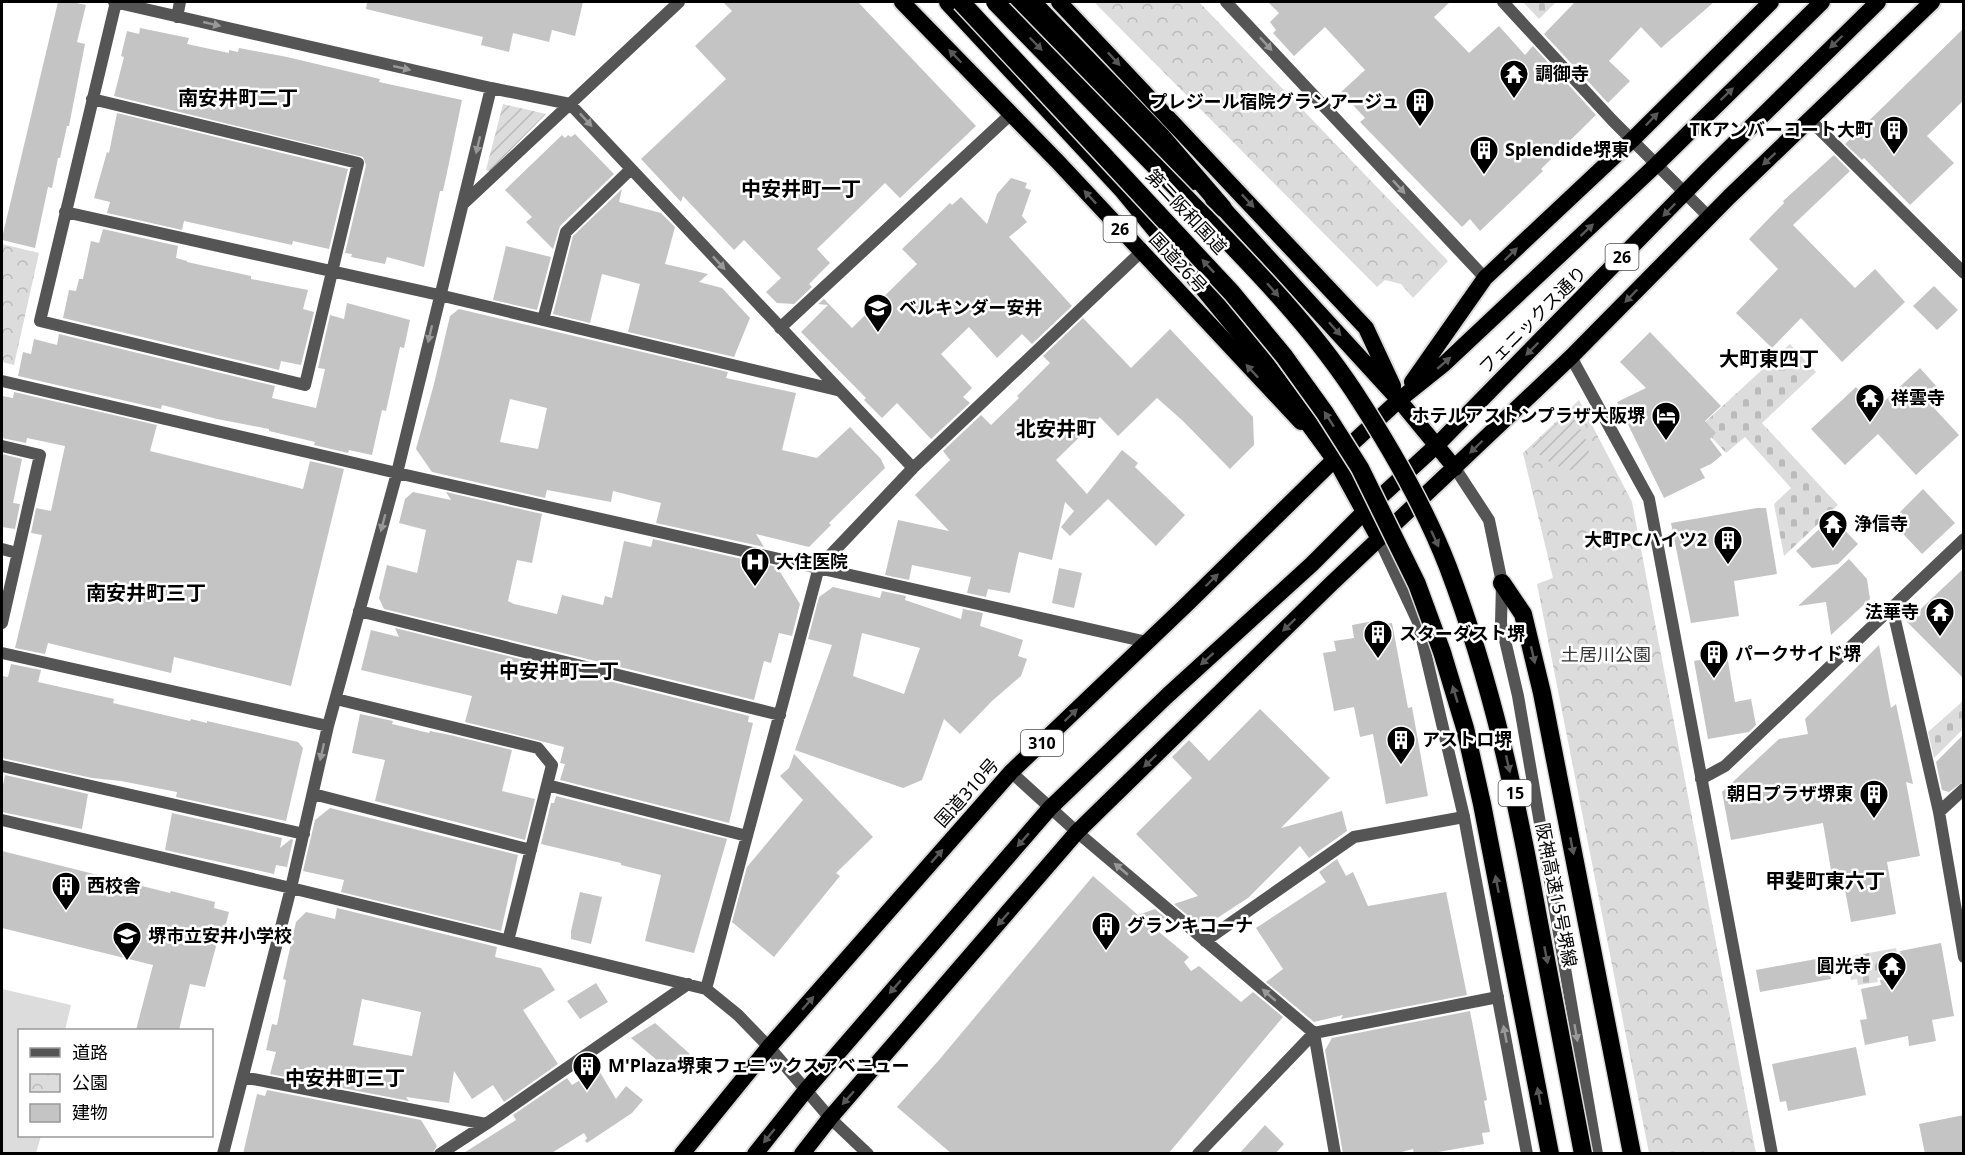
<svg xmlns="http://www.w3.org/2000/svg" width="1965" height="1155" font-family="'Noto Sans','Noto Sans JP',sans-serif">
  <defs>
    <pattern id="cemetery-stones" width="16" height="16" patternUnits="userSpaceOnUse" patternTransform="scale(1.5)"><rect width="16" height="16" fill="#dcdcdc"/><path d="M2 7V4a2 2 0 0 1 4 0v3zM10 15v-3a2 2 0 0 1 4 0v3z" fill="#bbb"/></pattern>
    <pattern id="park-crowns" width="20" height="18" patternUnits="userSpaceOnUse" patternTransform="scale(1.5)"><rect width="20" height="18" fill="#dcdcdc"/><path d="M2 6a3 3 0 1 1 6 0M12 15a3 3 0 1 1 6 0" fill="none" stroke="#bbb"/></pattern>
    <pattern id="garden-furrows" width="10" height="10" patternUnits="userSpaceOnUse" patternTransform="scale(1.5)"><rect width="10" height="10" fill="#dcdcdc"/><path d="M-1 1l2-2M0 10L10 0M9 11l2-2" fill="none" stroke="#bbb"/></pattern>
  </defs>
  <rect width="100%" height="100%" fill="#fff"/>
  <path fill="#dcdcdc" d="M2 989 71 1005 65 1030H20V1136H41L36 1153H2Z"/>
  <path fill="url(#cemetery-stones)" d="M1523 2H1556L1539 19Z
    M1790 344 1816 372 1762 423 1838 505 1784 556 1774 504 1791 488 1745 437 1726 453 1701 426Z
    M1963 701V729L1934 758 1928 732Z
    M1896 948 1901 973 1877 978 1878 982 1858 985 1857 979 1851 980 1847 957Z"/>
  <path fill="url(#park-crowns)" d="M1094 2H1199L1448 261 1413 298 1401 284 1385 280 1377 287Z
    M2 244 39 253 14 365 2 362Z
    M1579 400 1632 502 1756 1153H1649L1537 584 1553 578 1523 453Z"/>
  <path fill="url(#garden-furrows)" d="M503 104 546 114 490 171 486 170Z
    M1568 413H1570C1577 424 1588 438 1589 451 1589 456 1587 461 1584 465 1571 479 1541 459 1532 447Z"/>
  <path fill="#c4c4c4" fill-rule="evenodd" d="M58 2H72L86 5 77 42 85 44 69 126H67L60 158H58L52 188 48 187 35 248 2 240V238Z
    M367 2H583L575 36 552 30 549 42 513 33 509 52 481 45 483 37 366 9Z
    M723 2H858L976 126 900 198 885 183 817 249 830 263 809 284 812 287 794 304 777 303 766 292 781 278 744 240 734 250 683 196 681 202 641 159 726 79 695 46 732 11Z
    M1268 2H1450L1434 17 1469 53 1499 26 1525 55 1533 46 1596 115 1541 169 1543 171 1480 231 1470 219 1462 227 1360 122 1365 118 1341 92 1365 70 1325 27 1294 56 1273 33 1276 30 1270 22 1279 13Z
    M1575 2H1714L1661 48 1641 27 1609 61 1630 81 1608 103 1544 34Z
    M140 28 189 38 187 44 229 53V50L238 52 239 48 287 57 380 79 379 82 462 100 449 163 443 191H440L424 267 387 257 385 264 351 257 352 254 345 253 366 165 363 157 114 96 124 57 121 56 127 31 139 34Z
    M1964 28V100L1927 136 1954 163 1910 205 1864 158 1862 160 1845 144Z
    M117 113 348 169 329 249 293 241 292 245 184 221 182 230 107 213 110 202 94 198 107 152 109 153Z
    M575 134 614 174 560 226 553 249 526 222 532 217 505 190 562 135 565 138 568 135 571 137Z
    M1834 155 1850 171 1793 225 1855 288 1875 269 1905 302 1842 362 1801 318 1772 348 1736 313 1778 269 1749 239 1784 203 1783 201Z
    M1011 178 1027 183 1025 188 1031 190 1022 216 1027 222 1009 237 1072 306 1032 344 1022 334 997 358 969 327 941 354 972 388 963 397 970 403 931 439 897 403 882 418 864 400 866 398 801 332 828 305 818 304 824 299 852 328 917 264 902 249 950 203 952 205 961 197 987 224 997 194Z
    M622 189 619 202 661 213 675 227 665 264 708 274 699 282 722 288 750 318 734 357 628 332 640 284 602 274 590 323 553 314 573 236Z
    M103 229 178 246 176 258 187 261V262L251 276V279L308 290 303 309 314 312 301 365 281 361 279 370 63 318 69 290 76 291 79 279H83L91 241 99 243Z
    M506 246 551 257 537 310 493 300Z
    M1934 286 1958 310 1937 330 1913 306Z
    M347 303 410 320 404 348 400 347 386 411 382 410 372 455 349 450 348 453 314 445 315 442 269 431V429L217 419 162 405 161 409 18 376 23 352 31 354 34 339 57 345 59 334 275 386 272 398 316 408 325 369 318 368 330 315 344 319Z
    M459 309 728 372 726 378 796 393 782 450 817 458 850 427 881 459 885 468 829 523 831 525 809 547 756 534 764 547 656 523 661 503 613 491 611 502 547 490 545 498 432 472 416 449 434 384 450 316ZM510 399 547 408 538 449 500 442Z
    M1083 318 1131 368 1170 329 1253 417 1254 445 1230 469 1183 421 1157 398 1118 436 1100 417 1056 460 1087 494 1122 450 1138 463 1135 467 1185 515 1156 546 1108 499 1070 536 1061 527 1074 511 1065 502 1052 560 1019 552 1010 593 988 589 986 597 967 593 971 577 912 565 909 580 885 575 898 520 949 531 915 495 950 460 943 451 981 415 991 425 1019 398 1017 396 1050 363 1043 356Z
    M1650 332 1721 406 1705 421 1716 433 1710 439 1722 455 1711 464 1700 469 1705 478 1664 498 1617 402 1646 388 1620 362Z
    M1920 368 1946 397 1934 408 1959 435 1916 475 1878 434 1845 465 1811 429 1856 387 1876 409Z
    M14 392 157 425 150 451 303 489 310 461 344 469 291 686 174 657 171 673 48 643 45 654 15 648 42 535 31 533 36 508 51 511 65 446 27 438 26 443 2 438V396L13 398Z
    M2 454 22 459 13 503 20 504 15 529 2 527Z
    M1923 489 1955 523 1922 554 1891 521Z
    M413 492 451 500 446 492 542 514 532 563 517 560 508 601 514 604 557 614 562 595 603 605 605 596 612 598 624 541 651 547 653 539 777 567 800 604 792 636 779 633 771 663 764 661 754 700 384 609 379 598 387 565 417 573 426 530 399 523 405 499Z
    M1757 508H1766L1777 574 1734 581 1739 616 1691 623 1671 523Z
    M1832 517 1858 544 1838 564 1812 568 1796 551Z
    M1849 559 1867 579 1870 599 1831 635 1826 602 1798 606Z
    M1059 568 1082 573 1074 608 1052 603Z
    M1964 568V679L1907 622Z
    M833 587 880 598 882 591 906 596 905 600 961 619 963 609 983 613 980 626 1023 640 1018 656 1027 659 1021 676 992 701 960 734 944 719 922 780 903 788 795 750 832 645 808 639 819 597ZM862 633 920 648 904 694 853 676Z
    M1379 620 1380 625 1392 623 1408 708 1412 707 1428 796 1386 804 1373 734 1360 737 1354 707 1334 711 1323 653 1336 651 1334 641 1354 638 1352 625Z
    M395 628 749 716 748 722 753 723 729 823 560 780 565 764 560 763 564 747 465 722 472 696 361 670 371 630 399 637Z
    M1879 645 1891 708 1896 704 1913 784 1906 782 1920 856 1887 862 1896 914 1851 922 1842 874 1832 876 1823 823 1731 840 1722 792 1779 739 1808 734 1805 719Z
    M1727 655 1735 702 1751 699 1756 725 1749 732 1708 739 1694 661Z
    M11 664 41 670 38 682 114 699 113 703 190 721 191 719 207 723V721L298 742 303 748 286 821 176 797 177 792 121 781 92 778 2 758V676L8 677Z
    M1260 709 1330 778 1281 828 1342 811 1347 831 1309 858 1300 846 1248 898 1208 924 1197 923 1174 904 1198 896 1136 834 1192 778 1172 757 1189 740 1209 761Z
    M360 714 393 721 392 724 429 733 430 731 450 735 512 750 502 791 535 799 525 840 375 801 385 760 352 753Z
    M1964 734V781L1949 792 1942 790 1936 762Z
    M794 754 873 837 836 873 840 876 774 957 732 922 747 867 803 800 780 776 789 768Z
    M5 775 88 794 82 829 2 812V790Z
    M556 796 727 839 694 953 645 941 661 875 621 865V863L541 844 551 803H554Z
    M330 808 518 855 501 931 341 892 344 880 303 871 315 820Z
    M172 813 282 838 280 848 291 839 293 840 287 867 276 865 274 874 165 850Z
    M2 851 170 893 171 891 215 902 214 908 229 912 222 940 218 939 205 987 190 984 179 1030H136L153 965 2 928Z
    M1337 859 1346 876 1353 872 1368 906 1446 892 1467 995 1341 1019 1343 1015 1314 1022 1266 982 1283 969 1256 928 1326 882 1319 872Z
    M1093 876 1138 915 1155 909 1167 919 1140 916 1189 957 1184 962 1191 971 1199 966 1241 1002 1253 992 1283 1017 1168 1154H952L897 1107 939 1060Z
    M580 892 602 897 591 944 571 939V931Z
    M337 908 497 947 495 957 541 968 555 990 523 1010 558 1064 504 1102 493 1085 472 1099 454 1071 449 1103 406 1097 409 1101 270 1074 276 1052 266 1050 272 1024 277 1025 286 980 283 979 296 922 306 912 335 919ZM362 999 421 1012 412 1056 353 1045Z
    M1941 943 1954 1016 1932 1020 1936 1041 1909 1046 1908 1036 1865 1045 1860 1020 1867 1019 1861 989 1881 985 1880 980 1904 975 1900 951Z
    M1827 957 1831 979 1760 992 1756 970Z
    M596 983 608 1002 580 1019 567 1001Z
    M1470 1011 1487 1100 1484 1101 1490 1132 1482 1133 1484 1144 1427 1154H1414L1413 1149 1394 1154H1343L1325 1050 1332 1038Z
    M655 1023 690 1054 673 1074 631 1038Z
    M1856 1047 1866 1095 1788 1111 1786 1101 1780 1102 1772 1064Z
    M598 1069 616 1099 626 1086 643 1100 632 1113 587 1143 585 1141 587 1138 584 1133 550 1154H462L516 1120 513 1115 567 1078 572 1085Z
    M267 1090 421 1120 437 1146 432 1154H243L257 1094 265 1096Z
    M1964 1115V1154H1925L1919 1124Z
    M1265 1125 1284 1144 1275 1154H1239Z"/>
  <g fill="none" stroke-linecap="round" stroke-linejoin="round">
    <g stroke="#dbdbdb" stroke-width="20">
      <path id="trunk" d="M902 2 1058 162 1301 422
        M1017 2 1144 141 1193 182
        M1059 2 1366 328 1393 386
        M1213 199 1223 208 1399 400 1455 468
        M1412 382 1485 278 1632 140 1771 2
        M1329 452 1335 459 1379 539
        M682 1154 769 1047 1011 772 1185 606 1335 459 1399 400 1444 364 1657 164 1822 2
        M755 1154 806 1090 1050 808 1168 695 1312 564 1365 511 1437 445 1706 171 1878 2
        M802 1154 830 1118 1077 832 1331 584 1571 357 1729 197 1932 2"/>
    </g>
    <g stroke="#dbdbdb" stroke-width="21">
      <path id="motorway" d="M948 2 1122 189 1261 358 1335 459
        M1032 2 1162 137 1223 208
        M1502 583 1523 614 1542 693 1632 1154"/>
    </g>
    <path stroke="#555" stroke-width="12" d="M114 2 491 88 570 104 913 468
      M1226 2 1485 278
      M1503 2 1613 121 1710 218
      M177 17 180 2
      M92 99 358 163 305 385 40 321 116 2
      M1810 120 1964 273
      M464 203 679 2
      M65 212 439 295 837 390
      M543 320 566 232 631 169
      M780 328 1011 114
      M1571 357 1649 499 1772 1154
      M2 381 397 473 1147 642
      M2 446 40 455 2 623
      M2 549 17 553
      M1892 607 1939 812 1964 789
      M359 611 780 715
      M2 653 328 726
      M336 699 538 748 552 765 508 941
      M2 766 304 834
      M1011 772 1077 832 1314 1033 1335 1154
      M1701 779 1725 766 1964 539
      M547 785 747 836
      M313 794 531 850
      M1939 812 1964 957
      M2 820 291 888 706 989 738 1015 769 1047 830 1118 868 1154
      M1205 941 1354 837 1464 817
      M706 989 819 567 913 468 1141 252
      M243 1077 486 1124
      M223 1154 291 888 328 726 397 473 491 88
      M440 1154 486 1124 688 984
      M1198 1154 1314 1033 1498 997"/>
    <path stroke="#555" stroke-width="12" d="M1455 468 1489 520 1502 583 1501 623 1518 696 1597 1154
      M1379 539 1418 622 1464 817 1527 1154"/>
    <use href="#trunk" stroke="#000" stroke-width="16"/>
    <use href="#motorway" stroke="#000" stroke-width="18"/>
    <g stroke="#dbdbdb" stroke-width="21" stroke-linecap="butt">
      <path id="motorway-bridge" d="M961 2 1232 293 1284 356 1325 413 1360 468 1417 584 1442 652 1465 728 1482 804 1550 1154
        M995 2C1060 69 1126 136 1191 203 1248 262 1307 321 1353 390 1389 445 1424 505 1448 567 1492 683 1516 796 1538 917 1553 996 1568 1075 1583 1154"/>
    </g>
    <use href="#motorway-bridge" stroke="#000" stroke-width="18"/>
  </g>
  <defs><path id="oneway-solid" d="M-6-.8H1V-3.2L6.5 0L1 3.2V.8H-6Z" transform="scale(1.5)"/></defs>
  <g fill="#999">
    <use href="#oneway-solid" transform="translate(212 24) rotate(13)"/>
    <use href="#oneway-solid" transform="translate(1266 44) rotate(47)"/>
    <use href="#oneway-solid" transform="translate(402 68) rotate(13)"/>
    <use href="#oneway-solid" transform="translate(586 120) rotate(47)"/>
    <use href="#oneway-solid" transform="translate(478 145) rotate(103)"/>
    <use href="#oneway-solid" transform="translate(1399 187) rotate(47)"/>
    <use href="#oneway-solid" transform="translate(719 263) rotate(47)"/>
    <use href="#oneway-solid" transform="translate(430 334) rotate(103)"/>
    <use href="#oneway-solid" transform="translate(383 523) rotate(105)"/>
    <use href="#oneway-solid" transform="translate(322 752) rotate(103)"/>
    <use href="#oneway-solid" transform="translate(1121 869) rotate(-140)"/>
    <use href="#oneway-solid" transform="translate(1269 995) rotate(-139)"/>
    <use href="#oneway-solid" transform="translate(1576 1033) rotate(80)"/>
    <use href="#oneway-solid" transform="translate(1505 1034) rotate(-101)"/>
  </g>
  <g fill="#595959">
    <use href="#oneway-solid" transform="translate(1836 42) rotate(136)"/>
    <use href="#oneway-solid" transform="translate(1036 44) rotate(46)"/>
    <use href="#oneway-solid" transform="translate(955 56) rotate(-134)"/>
    <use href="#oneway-solid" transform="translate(1114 59) rotate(47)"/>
    <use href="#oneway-solid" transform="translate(1727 94) rotate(-44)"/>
    <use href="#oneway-solid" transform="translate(1652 119) rotate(-46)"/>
    <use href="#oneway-solid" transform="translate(1769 159) rotate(137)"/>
    <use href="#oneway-solid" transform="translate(1090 197) rotate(-133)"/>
    <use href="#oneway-solid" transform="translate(1248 201) rotate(47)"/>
    <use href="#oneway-solid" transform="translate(1669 210) rotate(134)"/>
    <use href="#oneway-solid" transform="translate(1587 230) rotate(-43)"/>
    <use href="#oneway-solid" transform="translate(1511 254) rotate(-44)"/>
    <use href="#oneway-solid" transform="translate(1208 266) rotate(-133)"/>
    <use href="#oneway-solid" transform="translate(1273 290) rotate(49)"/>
    <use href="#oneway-solid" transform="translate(1631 296) rotate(134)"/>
    <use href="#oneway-solid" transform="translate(1335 329) rotate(48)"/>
    <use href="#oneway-solid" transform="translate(1532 349) rotate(135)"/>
    <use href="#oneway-solid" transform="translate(1444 363) rotate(-41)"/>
    <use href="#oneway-solid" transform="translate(1252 371) rotate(-133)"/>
    <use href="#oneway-solid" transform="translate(1329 419) rotate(-123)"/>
    <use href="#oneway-solid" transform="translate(1476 447) rotate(136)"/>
    <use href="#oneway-solid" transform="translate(1435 539) rotate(65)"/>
    <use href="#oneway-solid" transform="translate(1212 580) rotate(-44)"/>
    <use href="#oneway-solid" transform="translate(1289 625) rotate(136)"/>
    <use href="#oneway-solid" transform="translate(1533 655) rotate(77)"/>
    <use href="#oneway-solid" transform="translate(1207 659) rotate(138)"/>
    <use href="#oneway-solid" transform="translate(1455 694) rotate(-107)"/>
    <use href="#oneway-solid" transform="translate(1071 715) rotate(-44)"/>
    <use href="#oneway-solid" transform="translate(1150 761) rotate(136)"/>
    <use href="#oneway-solid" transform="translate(1508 764) rotate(77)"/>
    <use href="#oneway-solid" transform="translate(1023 840) rotate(131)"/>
    <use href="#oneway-solid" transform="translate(1572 846) rotate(79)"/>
    <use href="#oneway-solid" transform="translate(937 856) rotate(-49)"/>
    <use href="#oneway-solid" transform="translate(1497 884) rotate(-101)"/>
    <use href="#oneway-solid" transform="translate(1003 919) rotate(131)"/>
    <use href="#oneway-solid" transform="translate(1546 955) rotate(79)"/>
    <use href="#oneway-solid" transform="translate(895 987) rotate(131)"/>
    <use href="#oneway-solid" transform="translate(808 1003) rotate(-49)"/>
    <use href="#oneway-solid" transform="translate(1539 1096) rotate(-101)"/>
    <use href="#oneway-solid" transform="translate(848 1098) rotate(131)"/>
    <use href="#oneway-solid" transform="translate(769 1136) rotate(129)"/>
  </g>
  <defs>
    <g id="temple-pin" transform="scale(1.5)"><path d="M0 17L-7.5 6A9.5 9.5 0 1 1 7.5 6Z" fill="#000" stroke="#fff"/><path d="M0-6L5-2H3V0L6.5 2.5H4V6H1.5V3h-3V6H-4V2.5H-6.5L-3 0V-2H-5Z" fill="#fff"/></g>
    <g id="building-pin" transform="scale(1.5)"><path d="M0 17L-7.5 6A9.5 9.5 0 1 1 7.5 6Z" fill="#000" stroke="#fff"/><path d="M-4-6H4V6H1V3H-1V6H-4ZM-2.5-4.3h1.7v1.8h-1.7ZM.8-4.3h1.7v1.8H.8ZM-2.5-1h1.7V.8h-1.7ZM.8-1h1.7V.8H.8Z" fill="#fff"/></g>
    <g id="school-pin" transform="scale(1.5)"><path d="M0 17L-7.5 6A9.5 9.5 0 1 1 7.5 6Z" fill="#000" stroke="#fff"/><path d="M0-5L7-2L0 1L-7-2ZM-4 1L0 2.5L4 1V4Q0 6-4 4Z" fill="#fff"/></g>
    <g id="hotel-pin" transform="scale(1.5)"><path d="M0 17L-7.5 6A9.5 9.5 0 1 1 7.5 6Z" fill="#000" stroke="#fff"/><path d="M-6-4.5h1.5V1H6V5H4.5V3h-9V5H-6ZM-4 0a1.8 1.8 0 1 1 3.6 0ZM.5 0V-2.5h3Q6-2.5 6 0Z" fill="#fff"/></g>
    <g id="hospital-pin" transform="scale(1.5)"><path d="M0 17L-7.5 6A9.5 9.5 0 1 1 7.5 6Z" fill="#000" stroke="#fff"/><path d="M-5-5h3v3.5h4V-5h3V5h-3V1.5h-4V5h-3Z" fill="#fff"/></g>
  </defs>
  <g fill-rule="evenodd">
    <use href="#temple-pin" x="1514" y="74"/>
    <use href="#building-pin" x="1420" y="102"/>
    <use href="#building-pin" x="1894" y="130"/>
    <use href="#building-pin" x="1484" y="150"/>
    <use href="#school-pin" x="878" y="308"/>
    <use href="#temple-pin" x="1870" y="398"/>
    <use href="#hotel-pin" x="1666" y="416"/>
    <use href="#temple-pin" x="1833" y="524"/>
    <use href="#building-pin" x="1728" y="540"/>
    <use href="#hospital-pin" x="755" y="562"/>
    <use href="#temple-pin" x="1940" y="612"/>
    <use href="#building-pin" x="1378" y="634"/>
    <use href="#building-pin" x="1714" y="654"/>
    <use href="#building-pin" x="1401" y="740"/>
    <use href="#building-pin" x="1874" y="794"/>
    <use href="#building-pin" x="66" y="886"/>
    <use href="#building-pin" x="1106" y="926"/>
    <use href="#school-pin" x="127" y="936"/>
    <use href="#temple-pin" x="1892" y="966"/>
    <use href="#building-pin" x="587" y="1066"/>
  </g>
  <g text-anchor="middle" stroke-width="5" stroke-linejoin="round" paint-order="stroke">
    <g fill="#fff" stroke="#4c4c4c" stroke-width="1.5">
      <rect x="1103.5" y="216" width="33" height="26" rx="4.5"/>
      <rect x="1605.5" y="244" width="33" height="26" rx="4.5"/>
      <rect x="1021" y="730" width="42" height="26" rx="4.5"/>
      <rect x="1498.5" y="780" width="33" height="26" rx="4.5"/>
    </g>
    <g font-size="16" font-weight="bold" fill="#000">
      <text x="1120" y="235">26</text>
      <text x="1622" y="263">26</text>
      <text x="1042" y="749">310</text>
      <text x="1515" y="799">15</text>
    </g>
    <g font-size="18" font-weight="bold" fill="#000" stroke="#fff" text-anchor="start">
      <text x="1535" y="80">調御寺</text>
      <text x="1399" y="108" text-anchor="end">プレジール宿院グランアージュ</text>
      <text x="1873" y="136" text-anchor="end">TKアンバーコート大町</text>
      <text x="1505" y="156">Splendide堺東</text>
      <text x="899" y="314">ベルキンダー安井</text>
      <text x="1891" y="404">祥雲寺</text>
      <text x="1645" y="422" text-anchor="end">ホテルアストンプラザ大阪堺</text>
      <text x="1854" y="530">浄信寺</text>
      <text x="1707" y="546" text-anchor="end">大町PCハイツ2</text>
      <text x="776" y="568">大住医院</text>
      <text x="1919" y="618" text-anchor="end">法華寺</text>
      <text x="1399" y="640">スターダスト堺</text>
      <text x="1735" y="660">パークサイド堺</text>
      <text x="1422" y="746">アストロ堺</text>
      <text x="1853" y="800" text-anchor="end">朝日プラザ堺東</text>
      <text x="87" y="892">西校舎</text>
      <text x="1127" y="932">グランキコーナ</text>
      <text x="148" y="942">堺市立安井小学校</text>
      <text x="1871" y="972" text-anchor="end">圓光寺</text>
      <text x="608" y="1072">M'Plaza堺東フェニックスアベニュー</text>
    </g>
    <g font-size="18" fill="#000" stroke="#fff">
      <text transform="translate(1186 212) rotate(47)" y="6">第二阪和国道</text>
      <text transform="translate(1178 263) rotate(47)" y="6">国道26号</text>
      <text transform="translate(1533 320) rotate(-45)" y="6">フェニックス通り</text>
      <text transform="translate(967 793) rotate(-48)" y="6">国道310号</text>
      <text transform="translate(1556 895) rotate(79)" y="6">阪神高速15号堺線</text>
    </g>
    <g font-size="18" fill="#333" stroke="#fff">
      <text x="1606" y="661">土居川公園</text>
    </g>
    <g font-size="20" font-weight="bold" fill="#000" stroke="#fff">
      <text x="238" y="105">南安井町二丁</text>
      <text x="801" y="196">中安井町一丁</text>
      <text x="1769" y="366">大町東四丁</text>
      <text x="1056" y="436">北安井町</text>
      <text x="146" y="600">南安井町三丁</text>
      <text x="559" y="678">中安井町二丁</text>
      <text x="1825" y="888">甲斐町東六丁</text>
      <text x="345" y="1085">中安井町三丁</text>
    </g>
  </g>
  <rect width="1965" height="1155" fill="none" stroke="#000000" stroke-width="6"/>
  <rect x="18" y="1029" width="195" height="108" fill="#ffffff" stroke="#999999" stroke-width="1.5"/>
  <rect x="30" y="1048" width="30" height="9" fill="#555555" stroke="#999999" stroke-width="1.5"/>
  <text x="72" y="1059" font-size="18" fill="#000000">道路</text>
  <rect x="30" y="1074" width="30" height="18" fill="url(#park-crowns)" stroke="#999999" stroke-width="1.5"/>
  <text x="72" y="1089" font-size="18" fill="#000000">公園</text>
  <rect x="30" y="1104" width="30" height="18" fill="#c4c4c4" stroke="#999999" stroke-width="1.5"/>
  <text x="72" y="1119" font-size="18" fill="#000000">建物</text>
</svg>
